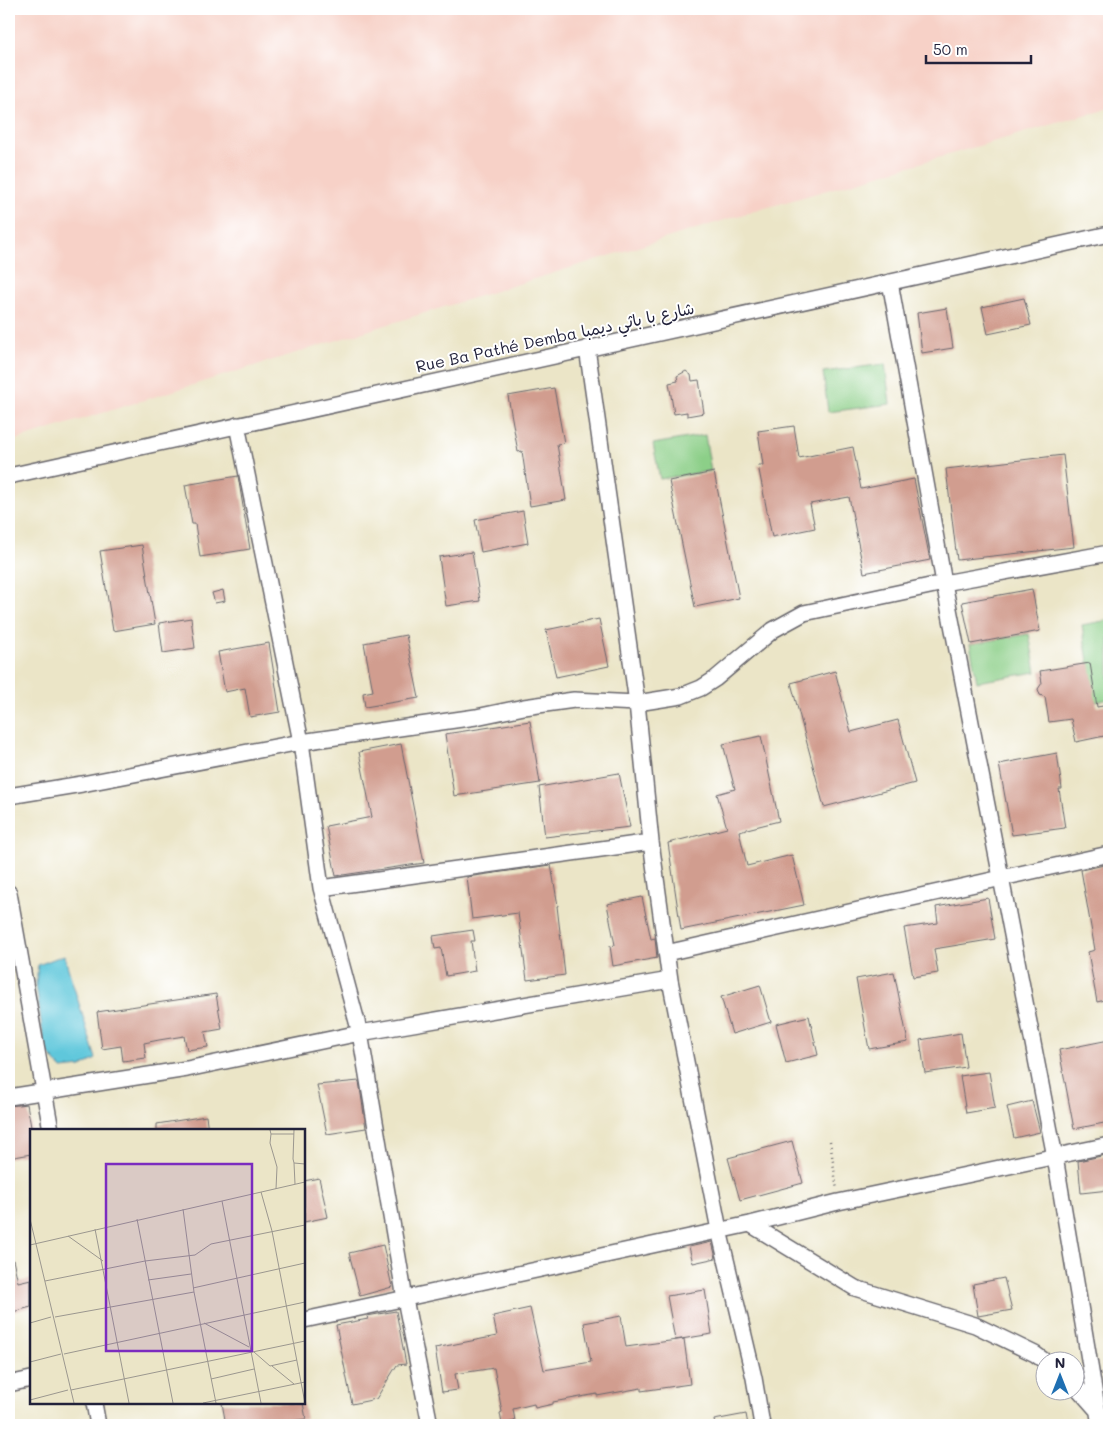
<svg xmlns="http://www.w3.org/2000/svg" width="1118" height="1434" font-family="Mali,'Playpen Sans Arabic',sans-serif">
  <rect width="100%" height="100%" fill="#fff"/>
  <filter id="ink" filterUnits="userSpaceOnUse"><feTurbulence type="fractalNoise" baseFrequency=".02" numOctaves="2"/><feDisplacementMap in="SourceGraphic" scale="10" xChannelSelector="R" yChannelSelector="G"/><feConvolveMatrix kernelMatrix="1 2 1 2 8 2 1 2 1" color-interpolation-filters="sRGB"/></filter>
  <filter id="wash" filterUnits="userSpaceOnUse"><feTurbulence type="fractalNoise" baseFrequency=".0096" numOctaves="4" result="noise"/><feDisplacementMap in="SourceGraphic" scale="20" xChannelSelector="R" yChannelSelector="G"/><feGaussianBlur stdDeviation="1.12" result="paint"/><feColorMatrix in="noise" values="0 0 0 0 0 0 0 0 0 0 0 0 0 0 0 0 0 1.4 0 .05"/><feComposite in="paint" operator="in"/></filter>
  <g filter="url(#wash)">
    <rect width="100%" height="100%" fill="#ebe5c7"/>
    <path fill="#f7d1c7" d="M9 9H1109V108L741 215 9 442Z"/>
    <path fill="#8ccf88" stroke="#577862" d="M885 364 890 404 828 412 823 372Z
      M705 435 711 471 660 479 653 444Z
      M1109 620V699L1095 702 1082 625Z
      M1029 634 1036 672 977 682 970 644Z"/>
    <path fill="#5fc7db" stroke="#40748b" d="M64 955 96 1059 81 1067 62 1069 45 1050 36 984 38 965Z"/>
    <g id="blocks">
      <path fill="#d19d8f" d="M1024 298 1031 325 988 334 982 307Z
        M947 308 953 348 922 353 917 313Z
        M686 371 691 375 692 381 699 380 704 413 687 416V412L674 414 669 383 678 381 677 376Z
        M554 388 564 443 557 444 566 500 530 506 522 451 518 452 508 396Z
        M794 426 799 458 853 447 861 489 914 479 930 560 864 573 849 497 810 504 815 528 772 537 758 465H763L758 431Z
        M1063 455 1074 547 957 560 946 469Z
        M714 472 739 598 695 607 669 481Z
        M238 476 250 549 200 557 195 524H192L185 485Z
        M523 511 528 543 481 552 475 520Z
        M142 545 155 624 113 631 100 551Z
        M472 552 480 601 446 606 439 557Z
        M1032 589 1040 631 971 644 962 602Z
        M223 590 225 601 215 603 212 593Z
        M191 618 195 648 163 653 159 623Z
        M599 619 609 666 556 677 546 630Z
        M406 635 419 698 365 707 363 693 373 691 364 643Z
        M269 643 280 712 250 717 245 688 225 692 218 652Z
        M1090 663 1097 707 1109 705V735L1076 742 1071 719 1049 722 1045 697 1040 695 1038 689 1042 683 1040 671Z
        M835 671 851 732 898 720 915 783 824 807 791 683Z
        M530 721 540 783 454 796 445 734Z
        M761 736 779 821 739 831 747 866 792 855 804 905 681 930 668 843 727 828 717 794 735 789 723 744Z
        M401 744 424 863 336 876 326 826 372 817 359 752Z
        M1057 753 1062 789H1059L1065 828 1012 835 999 764Z
        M619 773 630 827 545 837 539 787Z
        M1109 864V999L1097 1002 1088 952 1095 950 1081 870Z
        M551 865 558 906H557L565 975 527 980 518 913 472 919 467 877Z
        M642 897 651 939 655 938 657 958 613 966 610 946 615 945 607 904Z
        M988 898 995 939 934 949 938 973 913 977 904 928 938 923 936 907Z
        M473 930 475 941H471L475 971 446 976 441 948 435 949 433 936Z
        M894 972 908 1042 869 1049 856 979Z
        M760 985 771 1022 732 1034 721 997Z
        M216 994 222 1029 205 1032 208 1047 187 1050 184 1036 159 1040 144 1043 146 1058 123 1061 121 1046 102 1049 97 1012Z
        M809 1016 818 1055 786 1063 776 1024Z
        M961 1033 966 1067 925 1073 920 1040Z
        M1109 1040V1122L1074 1129 1059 1050Z
        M989 1072 995 1108 966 1113 960 1076Z
        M359 1081 366 1128 327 1134 317 1085Z
        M1032 1101 1040 1132 1014 1138 1007 1107Z
        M27 1104 31 1127V1154L9 1158V1106Z
        M206 1116 208 1130H157V1124Z
        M792 1141 803 1183 740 1200 728 1158Z
        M1106 1155 1109 1190 1081 1193 1078 1161Z
        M319 1178 328 1217 304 1222V1181Z
        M712 1242 716 1258 693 1263 689 1247Z
        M383 1245 392 1287 360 1296 349 1253Z
        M9 1260H13L18 1282 31 1279V1307L9 1313Z
        M1004 1278 1012 1310 978 1316 973 1284Z
        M705 1290 712 1334 675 1340 667 1296Z
        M530 1308 544 1370 591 1362 584 1323 621 1316 626 1347 684 1339 690 1384 641 1391V1388L597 1396V1394L553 1402V1404L535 1408 534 1404 513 1409 515 1421 502 1424 500 1413 502 1412 494 1368 455 1374 458 1390 442 1392 435 1348 497 1336 493 1316Z
        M396 1311 406 1364 397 1365 376 1399 352 1404 336 1325 368 1319 367 1316Z
        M222 1403H303L306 1419 261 1425H226Z
        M746 1414 748 1425H715L714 1420Z"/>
    </g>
  </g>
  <g filter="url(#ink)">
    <use href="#blocks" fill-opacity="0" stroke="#68666c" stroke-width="1"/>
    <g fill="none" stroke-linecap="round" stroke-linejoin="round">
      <g stroke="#68666c" stroke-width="18">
        <path id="minor" d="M890 282 944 583 1055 1157 1100 1425
          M587 348 637 703 651 842 670 980 719 1230 754 1378 762 1425
          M237 425 301 742 321 888 360 1033 405 1299 430 1425
          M9 476 1109 234
          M9 796 82 784 301 742 476 717 524 707 574 700 637 703 681 696 701 688 715 679 773 630 804 613 944 583 1109 553
          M321 888 651 842
          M9 893 51 1130
          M666 953 1109 854
          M9 1097 187 1069 360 1033 670 980
          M750 1224 855 1288 975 1325 1035 1354 1046 1362
          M304 1320 750 1224 838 1202 1109 1145
          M9 1384 31 1379
          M1076 1386 1098 1411
          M94 1403 98 1425"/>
      </g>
      <path stroke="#68666c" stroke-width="2.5" stroke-dasharray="1 4" stroke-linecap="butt" d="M830 1141 837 1190"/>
      <use href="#minor" stroke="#fff" stroke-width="15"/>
    </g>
  </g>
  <g text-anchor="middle" stroke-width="4" stroke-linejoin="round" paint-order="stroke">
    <g font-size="16" fill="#22223b" stroke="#fff">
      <text transform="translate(555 337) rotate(-12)" y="6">Rue Ba Pathé Demba شارع با باثي ديمبا</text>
    </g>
  </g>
  <g transform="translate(30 1129)">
    <rect width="275" height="275" fill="#ebe5c7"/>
    <path fill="none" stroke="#9b978f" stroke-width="1" d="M240 1 241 5H264M264 1 263 30 264 34 275 35M241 5 240 14 247 38 246 60M264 34 265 55M231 63 242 102 275 274M192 72 231 274M153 80 164 163 186 274M0 90 44 274M107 90 143 274M65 100 99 274M38 107 73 132M0 116 275 53M118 151 161 145M15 152 115 132 165 126 181 115 275 96M163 159 275 134M25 188 164 163M0 194 21 188M174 194 219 218M224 223 240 237 267 231M34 225 275 173M0 233 31 225M242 237 264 255M181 250 224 240M41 261 275 212M0 271 38 261M173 274 275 253"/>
    <path fill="#7b2cbf" fill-opacity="0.15" stroke="#7b2cbf" stroke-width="2.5" d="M76 35H222V222H76Z"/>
    <rect width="275" height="275" fill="none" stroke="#22223b" stroke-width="2.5"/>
  </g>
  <rect width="1118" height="1434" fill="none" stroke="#fff" stroke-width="30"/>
  <g transform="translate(1060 1376)"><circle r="24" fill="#ffffff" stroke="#a7a7b1"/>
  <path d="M0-4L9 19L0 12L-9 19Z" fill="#1f6fb2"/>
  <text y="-8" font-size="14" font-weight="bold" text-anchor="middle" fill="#22223b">N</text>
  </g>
  <path d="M926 55v8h105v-8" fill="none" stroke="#22223b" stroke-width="2.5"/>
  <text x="933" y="55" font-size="15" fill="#22223b" stroke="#ffffff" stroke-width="4" paint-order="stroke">50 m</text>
</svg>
